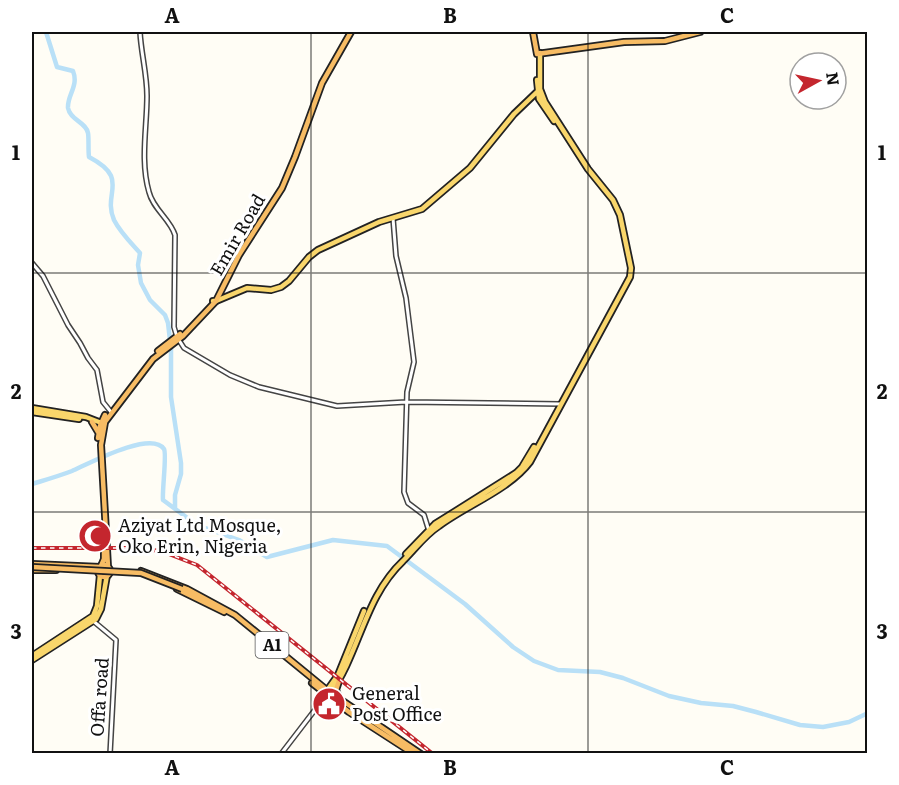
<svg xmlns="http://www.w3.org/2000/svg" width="899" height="785" font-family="Literata,serif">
  <rect width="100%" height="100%" fill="#fffdf5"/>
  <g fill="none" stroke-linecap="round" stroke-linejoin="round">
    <path stroke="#b9e0f7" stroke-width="4.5" d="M46 32 57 67 73 71C79 86 67 95 68 108 70 120 86 122 88 133 89 138 88 150 89 157 131 179 102 192 114 220 120 232 131 243 140 253L138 265 141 283 150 300 165 315 168 323 171 349V397L181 463V474L175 495V508
      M32 484C45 480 59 476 72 471 88 464 151 430 164 449 167 454 162 490 163 500L197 525 239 540 267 557 333 540 387 546 465 604 513 647 534 661 558 670 600 672 623 678 669 696 701 703 733 706 756 712 800 725 823 727 849 722 868 713"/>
    <g stroke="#444" stroke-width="6">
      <path id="tertiary" d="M140 32C141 53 147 74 147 96 147 127 140 161 149 192 153 209 170 219 175 235L174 327 177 337 184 348 230 375 259 387 337 406 406 402 561 404
        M393 218 396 256 406 298 414 362 407 392 404 492 408 503 424 515 429 531
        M32 263 43 276 68 325 80 343 88 358 97 370 103 402 111 412
        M92 620 116 640 110 754
        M281 754 324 698 328 696"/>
    </g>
    <g stroke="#222" stroke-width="8">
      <path id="primary" d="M537 80 539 99 554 121
        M213 301H216L247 288 271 290 281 287 289 281 309 257 318 250 379 222 422 209 470 168 514 114 538 91
        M32 408 86 417 104 424
        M32 412 79 419
        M406 554 435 524 516 473 522 467 534 447
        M32 656 93 616 97 606 100 575
        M32 660 96 619 101 609 107 575
        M326 692 338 675 364 611
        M330 694C360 652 364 598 403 561 415 549 425 535 439 526 467 505 509 490 530 462L630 277 631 268 620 215 613 200 588 169 545 102 540 89V53"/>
    </g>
    <g stroke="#222" stroke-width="8">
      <path id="trunk" d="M533 32 537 54 624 42 665 41 700 32
        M158 351 180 334
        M92 422 98 432
        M98 438 100 426 105 415
        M32 564 100 567
        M98 571a6 6 0 1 1 12 0a6 6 0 1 1-12 0Z
        M101 566 104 559V548
        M108 567 101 445 105 422 153 359 183 336 216 301 239 255 282 188 295 157 322 83 351 32
        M32 570H56
        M141 571 187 589 235 615 328 691 421 754
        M177 589 224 612
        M339 681 336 690 340 699
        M312 683 349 712 414 754"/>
    </g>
    <use href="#tertiary" stroke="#fff" stroke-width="3"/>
    <use href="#primary" stroke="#f9d66b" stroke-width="4.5"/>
    <use href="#trunk" stroke="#f7bc64" stroke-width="4.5"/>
    <g stroke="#c4262e" stroke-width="4">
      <path id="rail" d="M32 548H132L161 551 197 565 433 754"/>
    </g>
    <use href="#rail" stroke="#fff" stroke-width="1.5" stroke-dasharray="4.5" stroke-linecap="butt"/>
    <g stroke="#222" stroke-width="8" stroke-linecap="butt">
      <path id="trunk-bridge" d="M32 567 141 573 182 589"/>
    </g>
    <use href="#trunk-bridge" stroke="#f7bc64" stroke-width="4.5"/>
  </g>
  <path fill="none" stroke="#111" stroke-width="1.5" stroke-opacity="0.55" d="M311 32V754M588 32V754M32 273H868M32 512H868"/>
  <defs>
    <g id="mosque-disc" transform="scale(1.725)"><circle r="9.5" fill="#c4262e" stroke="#fff"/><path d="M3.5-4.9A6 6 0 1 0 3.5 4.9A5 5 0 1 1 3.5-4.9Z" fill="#fff"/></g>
    <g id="civic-disc" transform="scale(1.725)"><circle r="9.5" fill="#c4262e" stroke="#fff"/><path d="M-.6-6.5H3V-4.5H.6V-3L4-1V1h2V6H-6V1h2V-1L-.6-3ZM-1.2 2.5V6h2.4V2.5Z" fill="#fff"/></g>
  </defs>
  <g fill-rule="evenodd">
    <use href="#mosque-disc" x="95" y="536"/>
    <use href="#civic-disc" x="329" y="704"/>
  </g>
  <g text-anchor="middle" stroke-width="6" stroke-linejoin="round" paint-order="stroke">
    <rect fill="#fff" stroke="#585858" stroke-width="1.5" x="255.5" y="632" width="33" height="26" rx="4.5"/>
    <g font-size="16" font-weight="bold" fill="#111">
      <text x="272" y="651">A1</text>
    </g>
    <g font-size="18" fill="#111" stroke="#fff">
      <text transform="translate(238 235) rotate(-60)" y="6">Emir Road</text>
      <text transform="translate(100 697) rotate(-86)" y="6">Offa road</text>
    </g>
    <g font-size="18" fill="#111" stroke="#fff" text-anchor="start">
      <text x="118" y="532">Aziyat Ltd Mosque,<tspan x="118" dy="21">Oko Erin, Nigeria</tspan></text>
      <text x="352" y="700">General<tspan x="352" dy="21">Post Office</tspan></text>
    </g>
  </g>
  <rect width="899" height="785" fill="none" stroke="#ffffff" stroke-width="66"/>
  <g transform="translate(818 81) rotate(82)"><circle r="28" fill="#ffffff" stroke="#a0a0a0" stroke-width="1.5"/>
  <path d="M0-4.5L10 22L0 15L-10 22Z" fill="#c4262e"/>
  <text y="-9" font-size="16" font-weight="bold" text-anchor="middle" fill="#111111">N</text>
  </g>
  <rect x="33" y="33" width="833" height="719" fill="none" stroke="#111" stroke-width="2"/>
  <g font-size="20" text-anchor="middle" font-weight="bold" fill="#111">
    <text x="172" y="23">A</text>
    <text x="450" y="23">B</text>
    <text x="727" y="23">C</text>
    <text x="16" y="160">1</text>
    <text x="882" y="160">1</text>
    <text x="16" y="399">2</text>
    <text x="882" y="399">2</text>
    <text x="16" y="639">3</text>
    <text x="882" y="639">3</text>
    <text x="172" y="775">A</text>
    <text x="450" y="775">B</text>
    <text x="727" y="775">C</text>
  </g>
</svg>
